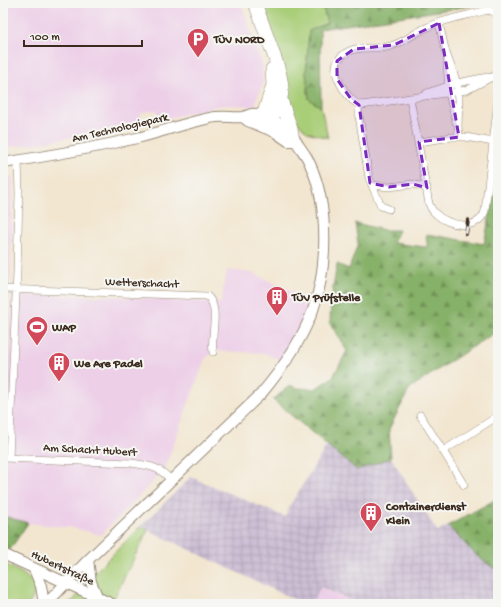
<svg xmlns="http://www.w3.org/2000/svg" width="501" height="607" font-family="'Gochi Hand',sans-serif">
  <defs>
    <pattern id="industrial-grid" width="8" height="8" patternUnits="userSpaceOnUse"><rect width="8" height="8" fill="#ccbed4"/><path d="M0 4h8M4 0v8" fill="none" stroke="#b0a3b6"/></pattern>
    <pattern id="forest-firs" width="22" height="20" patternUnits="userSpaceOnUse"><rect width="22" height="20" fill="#86b168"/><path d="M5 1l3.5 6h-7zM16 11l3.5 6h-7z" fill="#6f9055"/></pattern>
  </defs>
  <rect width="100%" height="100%" fill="#f6f6f2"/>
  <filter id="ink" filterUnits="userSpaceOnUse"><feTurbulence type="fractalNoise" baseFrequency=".025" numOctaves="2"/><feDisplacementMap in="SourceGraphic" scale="8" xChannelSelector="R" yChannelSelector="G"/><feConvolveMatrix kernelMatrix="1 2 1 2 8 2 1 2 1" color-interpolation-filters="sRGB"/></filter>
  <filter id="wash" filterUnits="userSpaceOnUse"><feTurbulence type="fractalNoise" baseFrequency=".012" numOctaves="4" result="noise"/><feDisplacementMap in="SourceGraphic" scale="16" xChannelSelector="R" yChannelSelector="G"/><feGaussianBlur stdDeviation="0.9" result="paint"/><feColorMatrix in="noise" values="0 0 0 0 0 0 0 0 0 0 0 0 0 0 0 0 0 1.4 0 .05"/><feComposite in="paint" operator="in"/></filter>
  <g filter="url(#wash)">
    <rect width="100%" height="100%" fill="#f2e6d0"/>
    <path fill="#edd0e8" d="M3 3H241L263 67V85L255 102 257 104 254 106 230 105 217 106 165 119 160 118 156 110 141 113V118L140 121 137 123 110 130 39 143 3 148Z
      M3 177H12L10 286 3 287Z
      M227 270 252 273 312 301 311 309 283 364 276 358 264 353 214 351 205 359 164 470 101 535 74 528 28 523 3 516V414H5L12 295 110 296 221 303Z
      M320 587 359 604H312Z"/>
    <path fill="url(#industrial-grid)" d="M327 445 357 470 391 458 437 531 448 526 478 557 498 571V604H359L321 587 312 604H304L148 530 141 526 191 477 285 517 289 507Z"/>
    <path fill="#a9ce78" stroke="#727c4b" d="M262 3H322L327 23 309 31 306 73 309 99 321 107 328 138 307 132 291 115 285 71Z
      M141 526 148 530 111 604H65L74 600 97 570Z
      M3 563C19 572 46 581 29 604H3Z"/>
    <path fill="url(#forest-firs)" stroke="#606e43" d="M322 3H490L320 29 321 107 309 99 306 73 309 31 327 23Z
      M498 173V283L493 308 497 331 410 388 389 429 391 458 357 470 273 400 290 385 296 388 315 389 333 377 347 351 330 323 331 300 337 264 349 269 358 244 355 223 384 230H399L393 243 425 247H427C428 242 425 238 427 234L484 244Z
      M498 498V571L478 557 448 526Z
      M3 516 28 523 3 560Z"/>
  </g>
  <g filter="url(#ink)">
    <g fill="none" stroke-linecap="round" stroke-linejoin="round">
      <g stroke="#968877" stroke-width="8">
        <path id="street" d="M439 23 446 53 457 83 459 99 458 126 459 137
          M447 61 449 93 456 122
          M494 76 467 90 362 105C353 103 349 97 344 90 337 79 330 65 343 55 357 44 371 50 387 47 405 43 413 33 428 27 445 19 465 16 484 11L489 10 498 14
          M427 93 457 83 488 77
          M410 98 429 204C431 208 432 211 436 214 448 226 478 232 485 211L498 101
          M359 105V116L369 178 381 206 389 209
          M419 142 452 137H466L493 142
          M372 185 389 187 413 184 427 188
          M3 289 207 296C221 307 210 336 213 352
          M420 415 443 451
          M3 458 131 463C150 466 158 466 171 480
          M9 458 17 272 19 193 18 160
          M464 485 443 451 498 416"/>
      </g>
      <g stroke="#968877" stroke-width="12">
        <path id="secondary" d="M243 117 248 121 275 132 288 141H295
          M3 163C48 156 93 148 137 138 162 132 185 123 210 118 221 115 232 118 243 117 247 116 251 113 255 114 267 116 283 124 292 133 294 136 294 139 296 141 301 150 306 154 310 164 329 206 328 267 313 310 301 342 283 368 261 394L88 560 46 604
          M3 554 112 604
          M88 560 91 582 98 598
          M34 569 41 586 44 604"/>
      </g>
      <g stroke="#968877" stroke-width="14">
        <path id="highway" d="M255 3C261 19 266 34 272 50 276 62 282 75 282 89 282 103 274 117 264 126
          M281 99C284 111 290 122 292 134
          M264 126 263 116 273 85 272 69"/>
      </g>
      <use href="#street" stroke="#fff" stroke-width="7"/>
      <use href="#secondary" stroke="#fff" stroke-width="10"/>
      <use href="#highway" stroke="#fff" stroke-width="13"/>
      <g stroke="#3b2a1e" stroke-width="4">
        <path id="rail" d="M466 234 468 220"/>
      </g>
      <use href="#rail" stroke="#f6f6f2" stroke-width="2.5" stroke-dasharray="8" stroke-linecap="butt"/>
    </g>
  </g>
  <path fill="#7b2cbf" fill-opacity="0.2" stroke="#7b2cbf" stroke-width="3" stroke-dasharray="8 5" stroke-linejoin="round" d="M439 23 459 137 419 142 427 188 413 184 389 187 370 183 359 105 351 99 337 79V61L354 49 394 45Z"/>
  <defs>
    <g id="parking-pin" transform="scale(1.15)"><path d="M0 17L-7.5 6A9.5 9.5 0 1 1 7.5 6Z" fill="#d1495b" stroke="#f6f6f2"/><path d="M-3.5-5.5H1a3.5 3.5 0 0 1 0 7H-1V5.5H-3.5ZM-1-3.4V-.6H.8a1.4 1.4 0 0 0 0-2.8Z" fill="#fff"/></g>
    <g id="building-pin" transform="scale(1.15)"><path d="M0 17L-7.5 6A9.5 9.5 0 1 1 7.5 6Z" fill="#d1495b" stroke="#f6f6f2"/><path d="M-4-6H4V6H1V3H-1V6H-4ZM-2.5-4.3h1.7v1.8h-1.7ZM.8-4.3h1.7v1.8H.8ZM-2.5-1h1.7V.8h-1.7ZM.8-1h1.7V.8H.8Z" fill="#fff"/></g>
    <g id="stadium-pin" transform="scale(1.15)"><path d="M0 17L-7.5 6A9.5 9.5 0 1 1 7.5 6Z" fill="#d1495b" stroke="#f6f6f2"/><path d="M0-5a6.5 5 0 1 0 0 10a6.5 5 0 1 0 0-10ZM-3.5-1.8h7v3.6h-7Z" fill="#fff"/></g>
  </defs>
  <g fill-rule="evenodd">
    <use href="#parking-pin" x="198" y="39"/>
    <use href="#building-pin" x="277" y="297"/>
    <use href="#stadium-pin" x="37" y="327"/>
    <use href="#building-pin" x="59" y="363"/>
    <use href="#building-pin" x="371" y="513"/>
  </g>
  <g text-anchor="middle" stroke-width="4" stroke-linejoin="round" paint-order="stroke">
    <g font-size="12" font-weight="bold" fill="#3b2a1e" stroke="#f6f6f2" text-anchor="start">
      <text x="214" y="43">TÜV NORD</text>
      <text x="292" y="301">TÜV Prüfstelle</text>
      <text x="52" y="331">WAP</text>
      <text x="74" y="367">We Are Padel</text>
      <text x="386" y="510">Containerdienst<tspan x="386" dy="14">Klein</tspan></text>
    </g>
    <g font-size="12" fill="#3b2a1e" stroke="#f6f6f2">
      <text transform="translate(120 127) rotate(-13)" y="4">Am Technologiepark</text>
      <text transform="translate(142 282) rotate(2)" y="4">Wetterschacht</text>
      <text transform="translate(90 449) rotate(3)" y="4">Am Schacht Hubert</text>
      <text transform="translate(63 567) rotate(25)" y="4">Hubertstraße</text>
    </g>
  </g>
  <rect width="501" height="607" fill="none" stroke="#f6f6f2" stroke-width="16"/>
  <path d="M24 40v6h118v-6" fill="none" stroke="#3b2a1e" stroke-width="2"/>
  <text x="30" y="40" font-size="12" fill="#3b2a1e" stroke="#f6f6f2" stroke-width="3" paint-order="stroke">100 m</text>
</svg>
